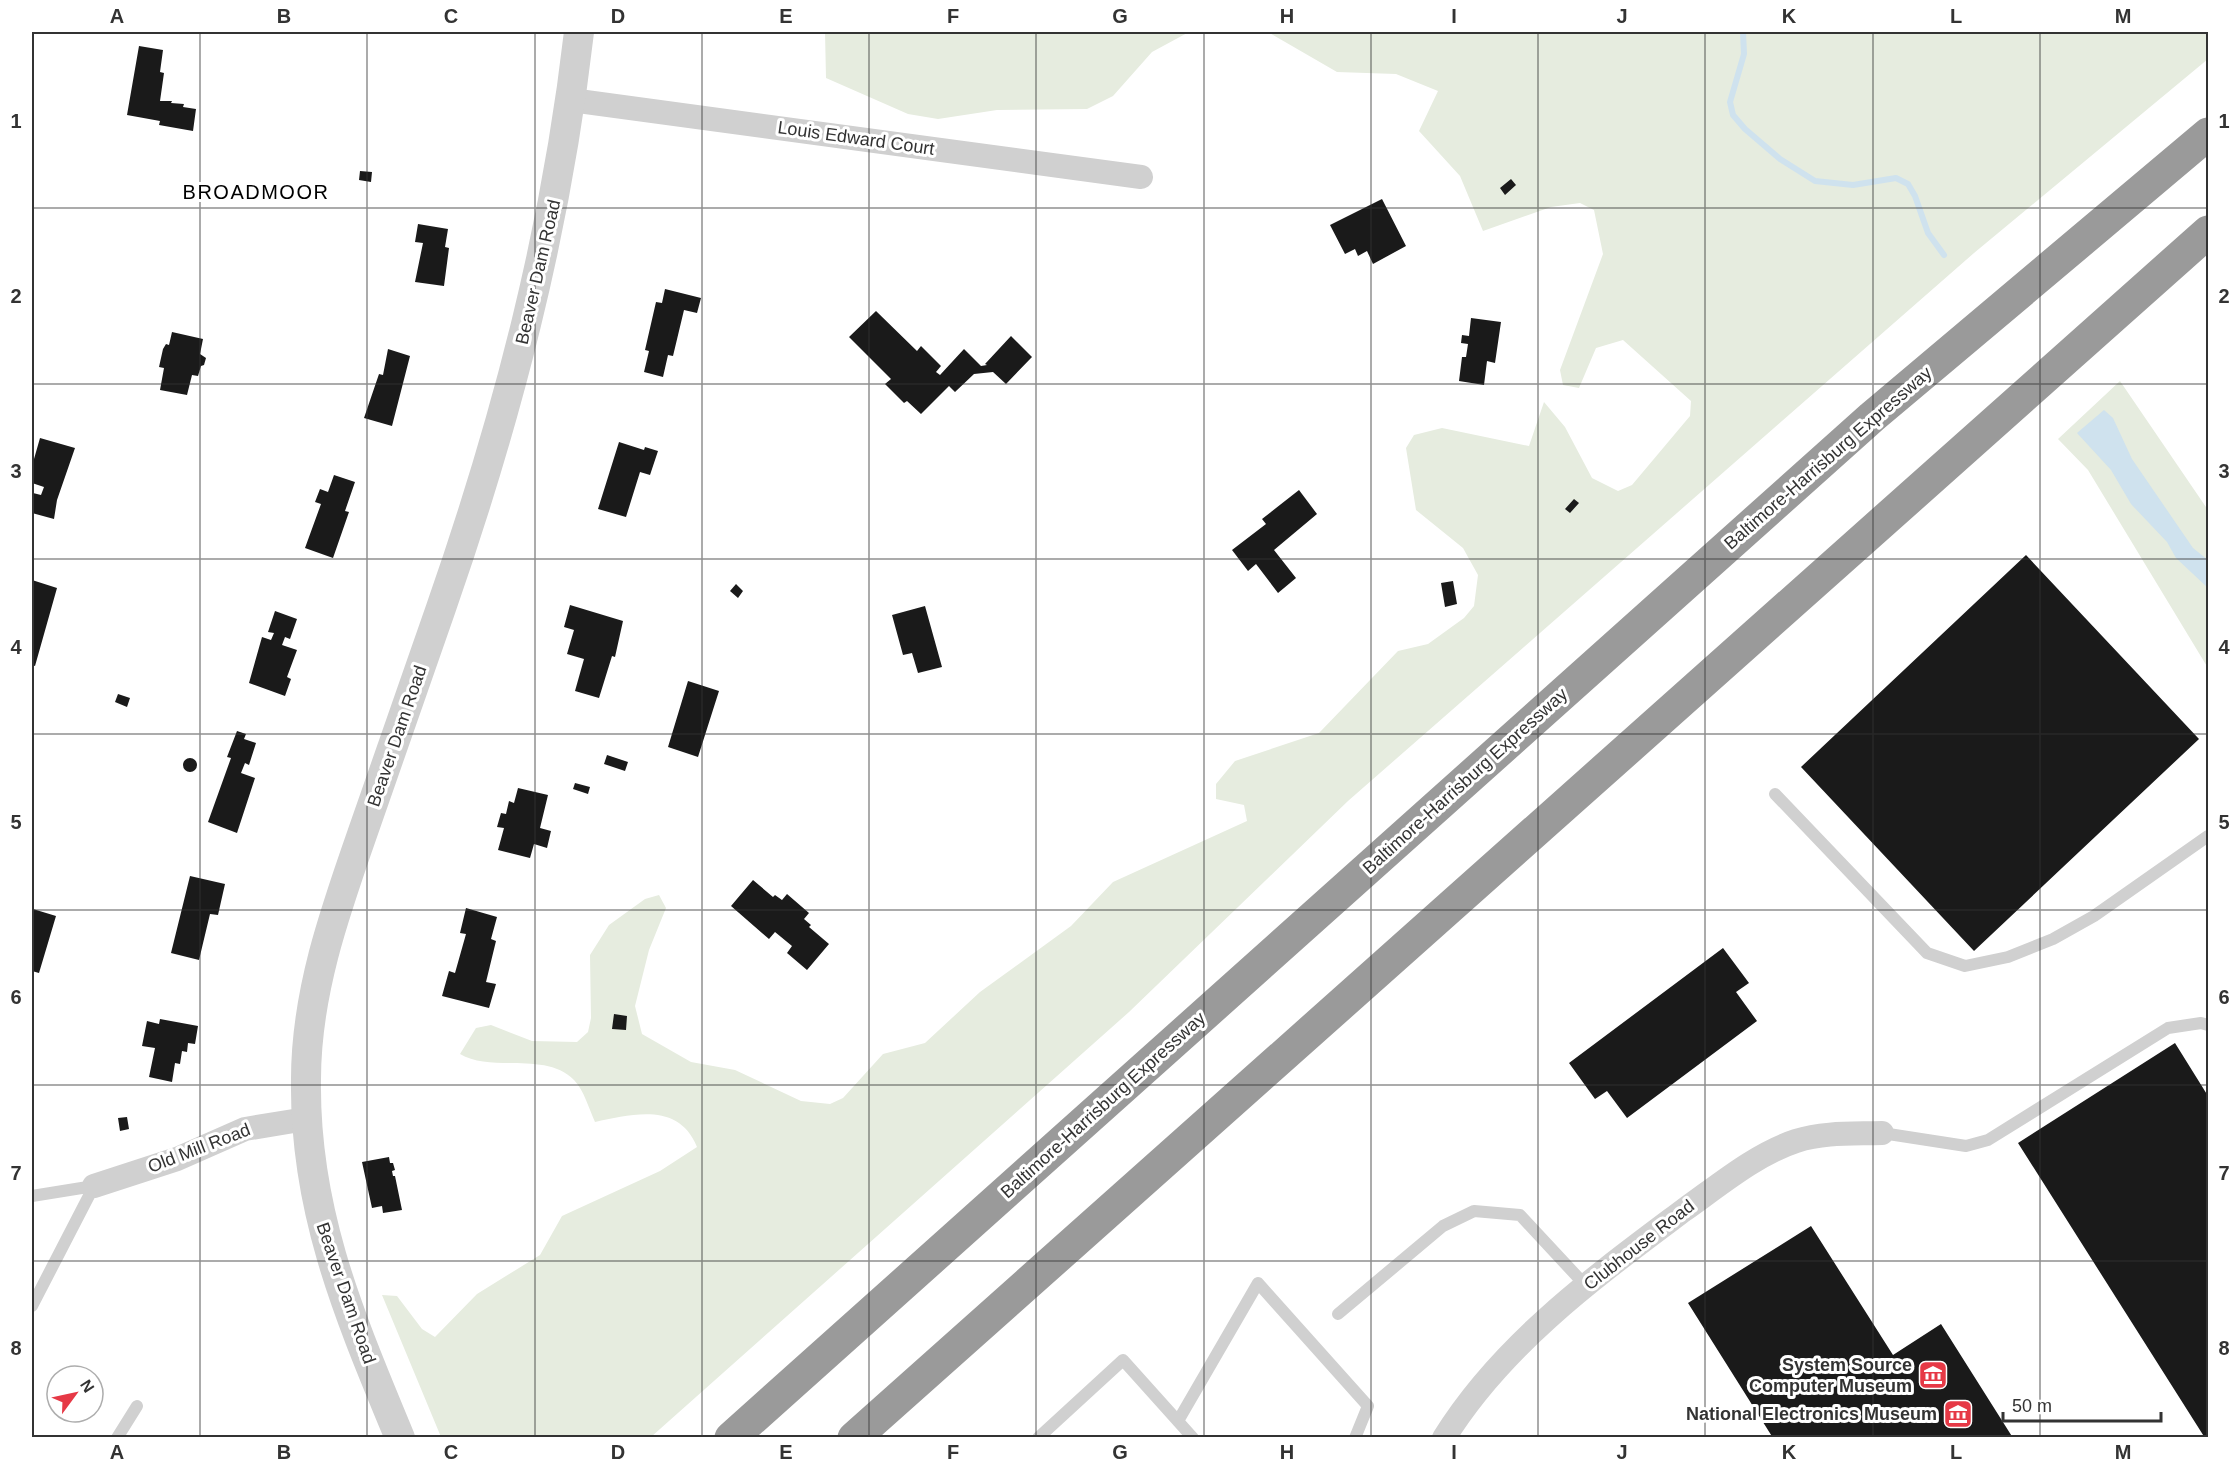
<svg xmlns="http://www.w3.org/2000/svg" width="2240" height="1469" font-family="Helvetica,sans-serif">
  <rect width="100%" height="100%" fill="#fff"/>
  <path fill="#e6ecdf" d="M825 32H1189L1152 52 1113 96 1087 109 997 110 938 119 908 114 826 78Z
    M1268 32H2208V59L1974 253 1348 801 1129 1012 651 1437H441L382 1295 397 1296 422 1329 435 1337 477 1294 540 1255 562 1216 660 1171 697 1147C679 1102 633 1114 595 1122 589 1109 584 1090 574 1080 546 1051 491 1073 460 1054L476 1028 491 1025 532 1041 577 1042 588 1032 591 1018 590 955 609 925 645 899 659 895 666 908 649 950 635 1006 642 1034 691 1062 735 1070 801 1101 830 1104 843 1098 883 1054 925 1043 980 992 1071 926 1113 882 1247 821 1244 805 1216 799V784L1235 761 1319 733 1398 651 1428 644 1464 618 1474 606 1478 575 1463 548 1416 510 1406 448 1414 435 1442 428 1529 446 1544 402 1565 427 1592 478 1618 491 1632 485 1690 416 1691 401 1623 340 1596 348 1579 388 1563 385 1560 370 1603 254 1594 210 1580 203 1551 207 1483 231 1460 176 1419 131 1438 91 1396 74 1337 72Z
    M2120 381 2208 510V668L2088 470 2058 439Z"/>
  <path fill="#cfe2ee" d="M2104 410 2113 418 2132 459 2193 548 2208 560V588L2176 558 2167 542 2131 504 2111 470 2077 433Z"/>
  <g fill="none" stroke-linecap="round" stroke-linejoin="round">
    <path stroke="#cfe2ee" stroke-width="6" d="M1743 32 1744 54 1730 102 1733 115 1745 129 1780 159 1815 181 1853 185 1896 178 1908 184 1915 196 1928 233 1944 255"/>
  </g>
  <path fill="#1a1a1a" d="M139 46 163 50 160 72 164 73 160 101H172L171 103 184 104 183 107 196 109 193 131 159 125 160 121 127 115Z
    M360 171 372 172 371 182 359 180Z
    M1511 179 1516 185 1505 195 1500 188Z
    M1382 199 1406 246 1373 264 1367 251 1358 256 1355 249 1345 254 1330 225Z
    M418 224 448 229 445 247 449 248 444 286 415 282 423 243 415 242Z
    M665 289 701 298 697 313 684 310 673 356 668 355 663 377 644 372 649 351 645 350 656 302 662 303Z
    M876 311 917 351 921 346 941 366 936 372 940 375 964 349 981 366 987 365 985 364 1011 336 1032 357 1006 384 993 372 974 374 955 392 949 386 921 414 907 401 904 403 885 384 891 379 849 337Z
    M1471 318 1501 322 1495 363 1487 361 1484 385 1459 381 1462 357H1466L1468 344 1461 343 1462 335 1469 336Z
    M172 332 203 339 200 354 206 358 204 365 201 366 198 376 192 375 187 395 160 390 164 368 159 367 163 349 166 344 169 345Z
    M388 349 410 356 392 426 364 418 379 374 383 375Z
    M40 438 75 448 57 500 54 519 32 513 33 493 41 495 44 487 32 483V466Z
    M619 442 644 450 645 447 658 451 650 475 640 472 626 517 598 509Z
    M334 475 355 482 345 511 349 512 333 558 305 548 321 504 315 502 320 489 328 492Z
    M1299 490 1317 514 1274 550 1296 578 1278 593 1256 564 1248 571 1232 550 1266 524 1262 519Z
    M1574 499 1579 503 1570 513 1565 509Z
    M2026 555 2199 739 1974 951 1801 767Z
    M32 580 57 588 35 666 32 665Z
    M1453 581 1457 604 1445 607 1441 583Z
    M736 584 743 591 738 598 730 591Z
    M570 605 623 621 615 657 612 656 599 698 575 691 584 659 567 654 574 630 564 627Z
    M925 606 942 667 918 673 912 653 903 655 892 615Z
    M275 611 297 619 290 639 285 637 282 645 297 650 287 677 291 679 285 696 249 683 262 637 271 640 274 633 268 632Z
    M688 681 719 691 698 757 668 747Z
    M118 694 130 698 127 707 115 702Z
    M237 731 246 734 244 739 256 743 249 765 245 763 241 773 255 778 237 833 208 822 231 758 227 757Z
    M607 755 628 762 625 771 604 764Z
    M183 765a7 7 0 1 1 14 0a7 7 0 1 1-14 0Z
    M575 783 590 787 588 794 573 789Z
    M518 788 548 795 540 828 551 831 547 848 534 844 530 858 498 850 504 828 497 827 501 813 506 814 509 801 514 803Z
    M190 876 225 884 218 915 210 914 199 960 171 953Z
    M753 880 773 897 775 895 782 900 787 894 809 913 804 919 811 925 809 927 829 944 807 970 787 953 792 946 775 932 769 939 731 906Z
    M466 908 497 917 491 939 496 941 486 982 496 984 489 1008 442 996 449 971 455 973 466 934 460 933Z
    M33 909 56 916 39 973 32 971Z
    M1723 948 1749 983 1736 992 1757 1021 1627 1118 1607 1091 1595 1099 1569 1063Z
    M614 1014 627 1016 626 1030 612 1029Z
    M160 1019 198 1026 195 1044 188 1043 187 1052 182 1051 180 1064 175 1063 172 1082 149 1077 155 1048 142 1046 147 1021 159 1024Z
    M2175 1043 2208 1096V1438H2205L2018 1143Z
    M127 1117 129 1129 120 1131 118 1118Z
    M389 1157 390 1163H393L395 1170 392 1171 393 1176H395L402 1210 383 1213 382 1206 372 1208 362 1162Z
    M1811 1226 1893 1355 1941 1324 2013 1438H1773L1688 1303Z"/>
  <g fill="none" stroke-linecap="round" stroke-linejoin="round">
    <path stroke="#d0d0d0" stroke-width="12" d="M1775 794 1927 953 1965 966 2008 957 2053 939 2094 916 2208 836
      M1882 1133 1966 1146 1988 1140 2168 1028 2201 1023 2208 1025
      M32 1196 94 1186
      M32 1306 94 1186
      M1338 1314 1443 1226 1474 1211 1520 1215 1586 1286
      M1178 1421 1258 1283 1368 1406 1355 1438
      M117 1438 137 1406
      M1038 1438 1123 1360 1193 1438"/>
    <path stroke="#d0d0d0" stroke-width="24" d="M571 100 1141 177
      M94 1186 177 1159 245 1129 306 1119
      M1444 1438C1503 1343 1596 1276 1684 1210 1718 1186 1756 1154 1796 1141 1825 1132 1853 1134 1882 1133"/>
    <path stroke="#d0d0d0" stroke-width="30" d="M400 1438C350 1317 304 1212 306 1079 306 990 337 906 366 823 391 751 416 680 441 608 507 419 556 231 579 32"/>
    <path stroke="#9a9a9a" stroke-width="33" d="M731 1438 1872 417 2208 134
      M854 1438 2208 232"/>
  </g>
  <path fill="none" stroke="#333" stroke-width="1.5" stroke-opacity="0.55" d="M200 32V1438M367 32V1438M535 32V1438M702 32V1438M869 32V1438M1036 32V1438M1204 32V1438M1371 32V1438M1538 32V1438M1705 32V1438M1873 32V1438M2040 32V1438M32 208H2208M32 384H2208M32 559H2208M32 734H2208M32 910H2208M32 1085H2208M32 1261H2208"/>
  <defs>
    <g id="museum-square" transform="scale(1.5)"><rect x="-9" y="-9" width="18" height="18" rx="4" fill="#e63946" stroke="#fff"/><path d="M0-6L6-3V-2H-6V-3ZM-5-1h2V3h-2ZM-1-1h2V3h-2ZM3-1h2V3H3ZM-6 4H6V6H-6Z" fill="#fff"/></g>
  </defs>
  <g fill-rule="evenodd">
    <use href="#museum-square" x="1933" y="1375"/>
    <use href="#museum-square" x="1958" y="1414"/>
  </g>
  <g text-anchor="middle" stroke-width="6" stroke-linejoin="round" paint-order="stroke">
    <g font-size="18" fill="#333" stroke="#fff">
      <text transform="translate(856 138) rotate(8)" y="6">Louis Edward Court</text>
      <text transform="translate(538 272) rotate(-77)" y="6">Beaver Dam Road</text>
      <text transform="translate(1828 458) rotate(-41)" y="6">Baltimore-Harrisburg Expressway</text>
      <text transform="translate(397 736) rotate(-71)" y="6">Beaver Dam Road</text>
      <text transform="translate(1465 781) rotate(-42)" y="6">Baltimore-Harrisburg Expressway</text>
      <text transform="translate(1103 1105) rotate(-42)" y="6">Baltimore-Harrisburg Expressway</text>
      <text transform="translate(199 1148) rotate(-21)" y="6">Old Mill Road</text>
      <text transform="translate(1639 1245) rotate(-38)" y="6">Clubhouse Road</text>
      <text transform="translate(346 1293) rotate(71)" y="6">Beaver Dam Road</text>
    </g>
    <g font-size="18" font-weight="bold" fill="#333" stroke="#fff" text-anchor="end">
      <text x="1912" y="1371">System Source<tspan x="1912" dy="21">Computer Museum</tspan></text>
      <text x="1937" y="1420">National Electronics Museum</text>
    </g>
    <g font-size="20" letter-spacing="1.5" fill="#000" stroke="#fff">
      <text x="256" y="199">BROADMOOR</text>
    </g>
  </g>
  <rect width="2240" height="1469" fill="none" stroke="#ffffff" stroke-width="66"/>
  <g transform="translate(75 1394) rotate(57)"><circle r="28" fill="#ffffff" stroke="#adadad" stroke-width="1.5"/>
  <path d="M0-4.5L10 22L0 15L-10 22Z" fill="#e63946"/>
  <text y="-9" font-size="16" font-weight="bold" text-anchor="middle" fill="#333333">N</text>
  </g>
  <path d="M2003 1412v9h158v-9" fill="none" stroke="#333333" stroke-width="3"/>
  <text x="2012" y="1412" font-size="18" fill="#333333" stroke="#ffffff" stroke-width="4.5" paint-order="stroke">50 m</text>
  <rect x="33" y="33" width="2174" height="1403" fill="none" stroke="#333" stroke-width="2"/>
  <g font-size="20" text-anchor="middle" font-weight="bold" fill="#333">
    <text x="117" y="23">A</text>
    <text x="284" y="23">B</text>
    <text x="451" y="23">C</text>
    <text x="618" y="23">D</text>
    <text x="786" y="23">E</text>
    <text x="953" y="23">F</text>
    <text x="1120" y="23">G</text>
    <text x="1287" y="23">H</text>
    <text x="1454" y="23">I</text>
    <text x="1622" y="23">J</text>
    <text x="1789" y="23">K</text>
    <text x="1956" y="23">L</text>
    <text x="2123" y="23">M</text>
    <text x="16" y="128">1</text>
    <text x="2224" y="128">1</text>
    <text x="16" y="303">2</text>
    <text x="2224" y="303">2</text>
    <text x="16" y="478">3</text>
    <text x="2224" y="478">3</text>
    <text x="16" y="654">4</text>
    <text x="2224" y="654">4</text>
    <text x="16" y="829">5</text>
    <text x="2224" y="829">5</text>
    <text x="16" y="1004">6</text>
    <text x="2224" y="1004">6</text>
    <text x="16" y="1180">7</text>
    <text x="2224" y="1180">7</text>
    <text x="16" y="1355">8</text>
    <text x="2224" y="1355">8</text>
    <text x="117" y="1459">A</text>
    <text x="284" y="1459">B</text>
    <text x="451" y="1459">C</text>
    <text x="618" y="1459">D</text>
    <text x="786" y="1459">E</text>
    <text x="953" y="1459">F</text>
    <text x="1120" y="1459">G</text>
    <text x="1287" y="1459">H</text>
    <text x="1454" y="1459">I</text>
    <text x="1622" y="1459">J</text>
    <text x="1789" y="1459">K</text>
    <text x="1956" y="1459">L</text>
    <text x="2123" y="1459">M</text>
  </g>
</svg>
